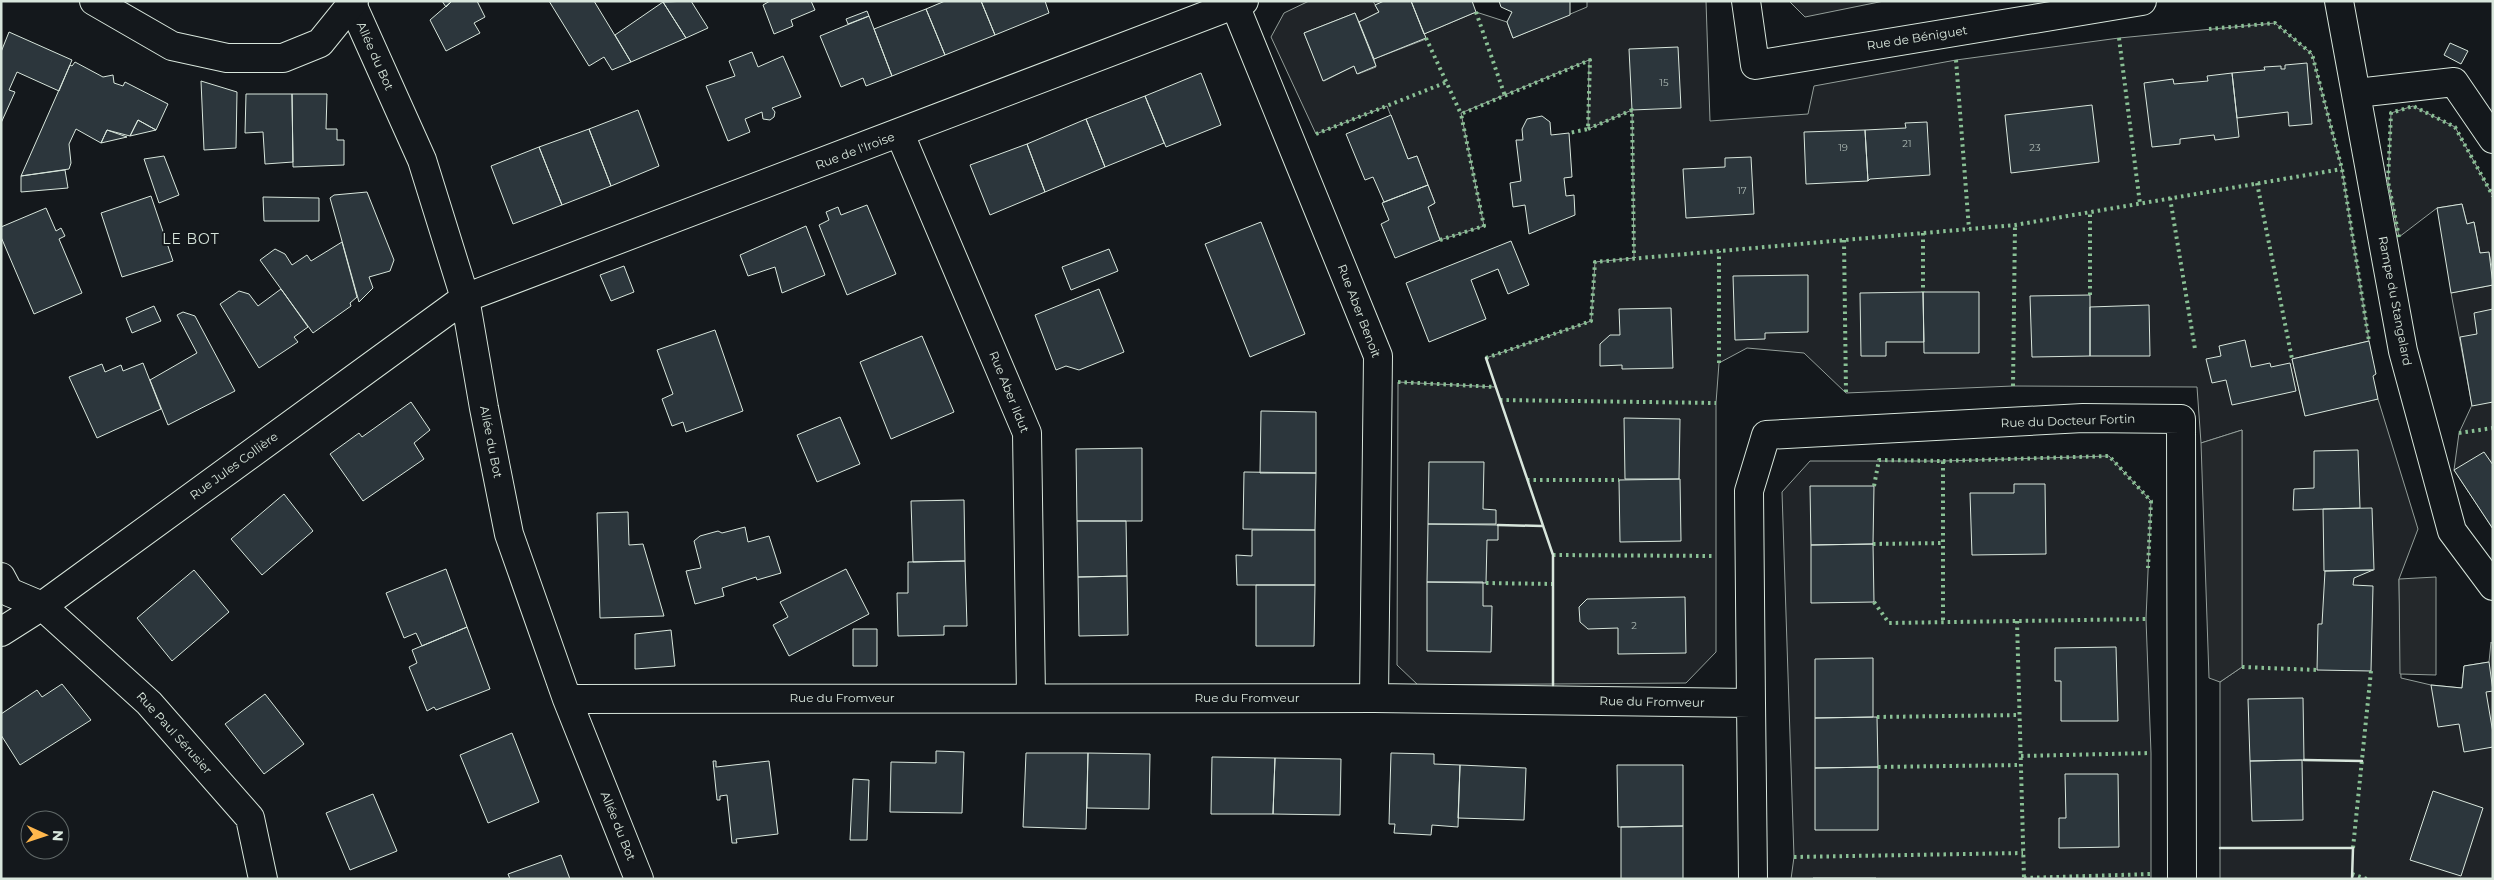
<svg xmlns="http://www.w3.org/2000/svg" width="2494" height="880" font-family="Montserrat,sans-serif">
  <rect width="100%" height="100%" fill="#14181c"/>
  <path fill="#202428" stroke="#939e99" d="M1309 1H1373L1379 12 1359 22 1355 13 1304 33 1324 81 1354 66 1358 74 1376 67 1374 59 1426 39 1424 34 1476 12 1507 22 1513 38 1587 7V1H1706L1710 121 1808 114 1814 86 1956 60 2119 38 2275 23 2312 54 2342 169 2369 341 2292 359 2305 415 2378 399 2418 529 2399 579 2401 678 2431 685 2462 688 2464 666 2489 662 2491 642 2493 645V879H2220V682L2242 667V430L2201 443 2197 387 2013 386 1846 393 1804 353 1747 348 1719 363 1716 403V652L1686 683 1418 685 1397 665 1398 382 1496 387 1486 358 1591 321 1595 262 1634 258 1632 110 1588 129 1589 60 1461 113 1484 226 1440 240 1428 207 1435 203 1417 156 1408 159 1387 106 1316 134 1271 37 1284 13Z
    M1789 1H1884L1805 17Z
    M2413 106 2455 127 2493 196V271L2489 253H2480L2474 222 2467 224 2462 204 2437 208 2399 237 2388 181 2391 113Z
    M2493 285V529L2454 470 2459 433 2472 405 2451 293Z
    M2109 456 2151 501 2146 619 2151 753V879H1791L1794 857 1782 492 1810 461H1943Z"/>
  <path fill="#24282b" stroke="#939e99" d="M2242 430V667L2220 682 2209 678 2201 443Z
    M2436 577V675L2400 674 2399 579Z"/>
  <path fill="#2c363c" stroke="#d8e6dc" d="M442 1H452L446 7Z
    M452 1H477L485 17 474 23 480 33 446 51 430 20Z
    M549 1H594L631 62 612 70 604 57 589 66Z
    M691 1 708 28 686 38 663 2Z
    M770 1H811L815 10 791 20 793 26 774 34 763 5Z
    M945 1H981L995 35 945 55 926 9Z
    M981 1H1045L1049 13 995 35Z
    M1384 1H1411L1426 38 1374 59 1359 22 1379 12 1375 5Z
    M1411 1H1472L1476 12 1424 34Z
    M1499 1H1570V15L1513 38 1507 22 1512 12 1501 7Z
    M663 2 686 38 631 62 615 35Z
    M926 9 945 55 892 76 874 29Z
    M867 11 869 16 848 24 846 19Z
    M1355 13 1376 66 1357 74 1354 66 1323 81 1304 33Z
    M869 16 892 76 866 86 863 78 841 87 820 36Z
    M9 32 72 60 59 91 17 72 9 90 15 92 1 123V52Z
    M2450 43 2468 51 2461 64 2444 55Z
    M1678 47 1681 108 1632 110 1629 49Z
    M752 52 758 67 783 56 801 97 772 108 775 112 774 117 770 120 763 119 762 112 745 119 750 132 728 141 706 86 735 76 729 61Z
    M75 62 103 77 113 75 114 83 123 86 125 82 168 104 156 130 138 120 130 136 107 130 101 143 76 129 69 144 71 163 69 169 21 176 70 65 72 66Z
    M2307 63 2312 124 2289 126 2288 112 2237 118 2232 73 2265 70 2264 67 2281 66V69H2285V65Z
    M1201 73 1221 125 1166 147 1145 96Z
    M2232 73 2239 137 2215 140 2214 135 2180 139V144L2152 147 2144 83 2173 79 2174 84 2208 81 2207 76Z
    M201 81 237 92 236 148 204 150Z
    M246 94H292L293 162 265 164 263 132 245 133Z
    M292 94H327L326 129H337V140H344V165L293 167Z
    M1145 96 1164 143 1105 167 1086 119Z
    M2092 105 2099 162 2011 173 2005 115Z
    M638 110 659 166 611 186 589 129Z
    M1391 115 1408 159 1417 156 1428 185 1384 202 1373 177 1365 180 1346 134Z
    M1542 116 1550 122 1551 135 1569 133 1572 177 1564 178 1566 196 1574 195 1575 215 1529 234 1525 205 1513 207 1510 183 1521 181 1516 140H1523L1522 129 1527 119Z
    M1086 119 1105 167 1045 192 1027 144Z
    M138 120 156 130 130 136Z
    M1927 122 1930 175 1870 179 1868 181 1865 130 1906 128 1905 123Z
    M589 129 611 186 562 205 539 147Z
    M107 130 127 137 101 143Z
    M1865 130 1868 181 1806 184 1804 132Z
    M1027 144 1045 192 990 215 970 165Z
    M539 147 562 205 513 224 491 166Z
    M164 156 179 195 159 203 144 159Z
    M1751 157 1754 214 1686 218 1683 169 1725 167V158Z
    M65 170 68 188 21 192V176Z
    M1428 185 1435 203 1428 207 1440 240 1395 258 1381 224 1389 220 1382 203Z
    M367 192 394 260 390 271 369 277 373 288 359 302 330 198 334 195Z
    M151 196 173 261 122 277 101 213Z
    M263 197 319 198V221H264Z
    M2462 204 2467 224 2474 222 2480 253 2489 252 2493 285 2451 293 2437 208Z
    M867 205 896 274 847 295 819 225 829 220 826 212 838 207 841 215Z
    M46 208 56 231 61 228 65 236 59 239 82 293 34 314 1 237V227Z
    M1261 222 1305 334 1250 357 1205 244Z
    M806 226 825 275 782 293 775 267 748 276 740 255Z
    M1511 241 1529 285 1508 294 1498 269 1471 280 1486 319 1429 342 1406 283Z
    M342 242 357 297 350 303 351 306 313 333 260 260 275 249 285 254 292 265 307 255 311 261Z
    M1109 249 1118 271 1071 290 1062 267Z
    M624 266 634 292 611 301 600 275Z
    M1808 275V332L1765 333V339L1735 340 1733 276Z
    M281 289 308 327 294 337 298 342 259 368 220 304 239 291 249 294 258 306Z
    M1099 289 1124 352 1079 370 1066 366 1056 370 1035 315Z
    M1923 292H1979V353H1924Z
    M1923 292 1924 342H1886V356H1861L1860 293Z
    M2090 295V356L2032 357 2030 296Z
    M2149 305 2150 356H2090V307Z
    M154 306 161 321 132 333 126 318Z
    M1671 308 1673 368 1622 369V365L1600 366V344L1610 335H1620L1619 309Z
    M2493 309V402L2472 406 2460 337 2477 334 2474 313Z
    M183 312 195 316 235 391 168 425 150 380 197 353 177 315Z
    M715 330 743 411 686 432 683 422 672 426 662 399 673 394 657 350Z
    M922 336 954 412 891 439 860 362Z
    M2245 340 2251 367 2270 363 2271 367 2290 363 2296 391 2232 405 2226 380 2212 383 2206 359 2221 356 2219 346Z
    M2369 341 2376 374 2373 376 2378 399 2305 416 2292 359Z
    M143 363 161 409 97 438 69 377 102 364 105 372 121 365 123 371Z
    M411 402 430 430 414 443 424 459 363 501 330 454 359 433 362 437Z
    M1261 411 1316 412V473H1260Z
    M840 417 860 464 817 482 797 435Z
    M1624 418 1680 419 1679 479H1625Z
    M1142 448V521H1077L1076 449Z
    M2358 450 2360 508 2293 510 2294 489 2314 488V451Z
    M2484 452 2493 465V529L2454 470Z
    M1429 462H1484L1483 509 1496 510V524H1428Z
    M1244 472 1316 473 1315 530 1243 529Z
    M1680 479 1681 541 1620 542 1619 480Z
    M2014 484H2045L2046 554 1972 555 1970 493H2014Z
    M1810 486H1874L1873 544 1811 545Z
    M284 494 313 531 262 575 231 539Z
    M964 500 965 561 913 562 911 501Z
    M2372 508 2374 570 2324 571 2323 509Z
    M628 512 629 545 643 544 664 616 600 618 597 513Z
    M1077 521H1126L1127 576 1078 577Z
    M1428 524 1498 525V540H1487L1486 583 1427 582Z
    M745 527 748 542 769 536 781 573 757 580 756 577 722 588 724 596 695 604 686 571 701 568 694 541 700 536 718 531 722 533Z
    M1252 530H1315V585H1237L1236 555 1252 556Z
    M1873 544 1874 602 1811 603V545Z
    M965 561 967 626H944V635L898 636 897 593H908V562Z
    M446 569 467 627 422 646 416 633 404 638 386 593Z
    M846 569 869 614 789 656 773 625 788 617 780 602Z
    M194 570 229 612 172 661 137 618Z
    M2373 570 2354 578 2353 585 2373 586 2371 671 2317 670 2318 624H2322L2325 571Z
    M1127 576 1128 635 1079 636 1078 577Z
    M1427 582H1483V606H1492L1491 652 1427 651Z
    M1256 585H1315L1314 646H1256Z
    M1685 597 1686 653 1618 654V628L1588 629 1580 622 1579 607 1587 599Z
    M467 627 490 689 436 710 434 707 427 711 409 667 417 663 412 650Z
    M853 629H877V666H853Z
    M671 630 675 666 635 669V634Z
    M2116 647 2118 721H2061V681H2055V648Z
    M1873 658V717L1815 718V659Z
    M2489 662 2493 691 2486 692 2493 733V747L2464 752 2459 724 2438 727 2431 685 2462 688 2464 666Z
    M62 684 91 720 20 765 1 735V714L37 690 42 697Z
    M265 694 304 744 264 774 225 724Z
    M2303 698 2304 760 2250 761 2248 699Z
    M1877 717 1878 767 1815 768V718Z
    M512 733 539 802 488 823 460 755Z
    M936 751 964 752 962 813 890 812 891 762 936 763Z
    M1026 753H1088L1086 829 1023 827Z
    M1088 753 1150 754 1149 809 1087 808Z
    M1391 753 1434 754V764L1460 765 1458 827 1432 825 1431 835 1394 833 1395 824H1389Z
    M1212 757 1275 758 1273 814H1211Z
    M1275 758 1341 759 1340 815 1273 814Z
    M2302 760 2303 820 2252 821 2250 761Z
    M713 761H716V767L769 761 778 834 736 839 737 843H732L727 795 720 796V800H717Z
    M1460 765 1526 768 1524 820 1458 818Z
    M1617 765H1683V826L1618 827Z
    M1878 767V830H1815V768Z
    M2065 774H2118L2119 847 2059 848V818H2066Z
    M853 779 869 780 867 840H850Z
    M2433 791 2483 808 2461 876 2410 860Z
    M373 794 397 851 350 870 326 813Z
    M1683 826V879H1621V827Z
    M561 855 570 879H510L508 874Z
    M1813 878H1876V879H1813Z"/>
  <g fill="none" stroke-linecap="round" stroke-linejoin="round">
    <g stroke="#d8e6dc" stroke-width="30">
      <path id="minor" d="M1746 1 1755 65 2142 1
        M2339 1 2403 351 2452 531 2493 586
        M352 4 422 160 465 298 484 408 509 534 567 699 639 879
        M1235 5 1378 356 1374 698
        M2357 93 2454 82 2493 139
        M900 134 1027 433 1031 697
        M1 577 9 592 42 606 149 703 250 818 263 879
        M1 632 42 606 465 298 1244 1
        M567 699 1374 698 1751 703 1753 879
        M1751 703 1749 491 1766 435 2083 418 2181 419 2182 879"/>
    </g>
    <g stroke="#d8e6dc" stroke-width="30">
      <path id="tertiary" d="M94 1 172 46 227 58H283L320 43 354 1"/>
    </g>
    <use href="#minor" stroke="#14181c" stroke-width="28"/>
    <use href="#tertiary" stroke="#14181c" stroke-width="28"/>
    <path stroke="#8ac095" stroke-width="4" stroke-dasharray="2.5 4" stroke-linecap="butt" d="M1476 12 1505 96
      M2209 29 2275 23 2312 54 2342 169 2369 341
      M1426 38 1461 114
      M2119 38 2140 204
      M1956 60 1969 229
      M1588 129 1632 110 1634 258
      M1316 134 1447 82
      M2257 183 2292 359
      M2170 198 2195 349
      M1923 233V292
      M2399 237 2388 181 2391 113 2413 106 2455 127 2493 196
      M1440 240 1484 226 1461 114 1590 60 1588 129 1569 133
      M1844 240 1846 393
      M2090 295V213
      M1486 358 1591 321 1595 262 2015 225 2342 169
      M1719 363V251
      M1398 382 1496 387
      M2013 386 2015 225
      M1500 400 1716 403
      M2459 433 2493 428
      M1943 461 2109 456 2151 501 2148 568
      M1527 480H1619
      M1874 486 1879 460 1943 461V622
      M1873 544 1943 543
      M1553 555 1714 556
      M1486 583 1553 584
      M1874 602 1889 623 2146 619
      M2017 621 2024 879
      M2242 667 2317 670
      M1877 717 2019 715
      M2021 756 2151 753
      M1878 767 2021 765
      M2353 848 2371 671
      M1794 857 2023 853
      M2352 874 2367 879
      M2024 878 2151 874"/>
    <path stroke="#d8e6dc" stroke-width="2.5" d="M1486 358 1553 555V685
      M1498 525 1542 526
      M2304 760 2362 761
      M2220 848H2353L2352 879"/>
  </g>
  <g text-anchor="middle" stroke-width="4" stroke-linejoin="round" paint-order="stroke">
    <g font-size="10" fill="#adbab4">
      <text x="1664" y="86">15</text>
      <text x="1907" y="147">21</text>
      <text x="1843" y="151">19</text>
      <text x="2035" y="151">23</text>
      <text x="1742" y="194">17</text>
      <text x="1634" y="629">2</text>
    </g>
    <g font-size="12" fill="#d8e6dc" stroke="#14181c">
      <text transform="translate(1917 38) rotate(-9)" y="4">Rue de Béniguet</text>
      <text transform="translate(375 56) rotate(66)" y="4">Allée du Bot</text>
      <text transform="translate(855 151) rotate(-21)" y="4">Rue de l'Iroise</text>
      <text transform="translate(2395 301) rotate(79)" y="4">Rampe du Stangalard</text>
      <text transform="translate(1359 311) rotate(69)" y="4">Rue Aber Benoit</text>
      <text transform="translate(1009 392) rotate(68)" y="4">Rue Aber Ildut</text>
      <text transform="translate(2068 421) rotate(-2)" y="4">Rue du Docteur Fortin</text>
      <text transform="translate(491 442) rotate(79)" y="4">Allée du Bot</text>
      <text transform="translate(234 466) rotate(-36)" y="4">Rue Jules Collière</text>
      <text x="842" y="702">Rue du Fromveur</text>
      <text x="1247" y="702">Rue du Fromveur</text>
      <text transform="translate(1652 702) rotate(1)" y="4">Rue du Fromveur</text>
      <text transform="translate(174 733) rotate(48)" y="4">Rue Paul Sérusier</text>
      <text transform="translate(618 826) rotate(68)" y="4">Allée du Bot</text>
    </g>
    <g font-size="14" letter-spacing="1" fill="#d8e6dc" stroke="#14181c">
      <text x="191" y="244">LE BOT</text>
    </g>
  </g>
  <rect width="2494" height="880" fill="none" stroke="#d8e6dc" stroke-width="5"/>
  <g transform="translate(45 835) rotate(93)"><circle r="24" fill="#14181c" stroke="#626a69"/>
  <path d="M0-4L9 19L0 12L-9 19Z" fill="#ffb74d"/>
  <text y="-8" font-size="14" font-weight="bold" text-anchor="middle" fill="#d8e6dc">N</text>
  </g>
</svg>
